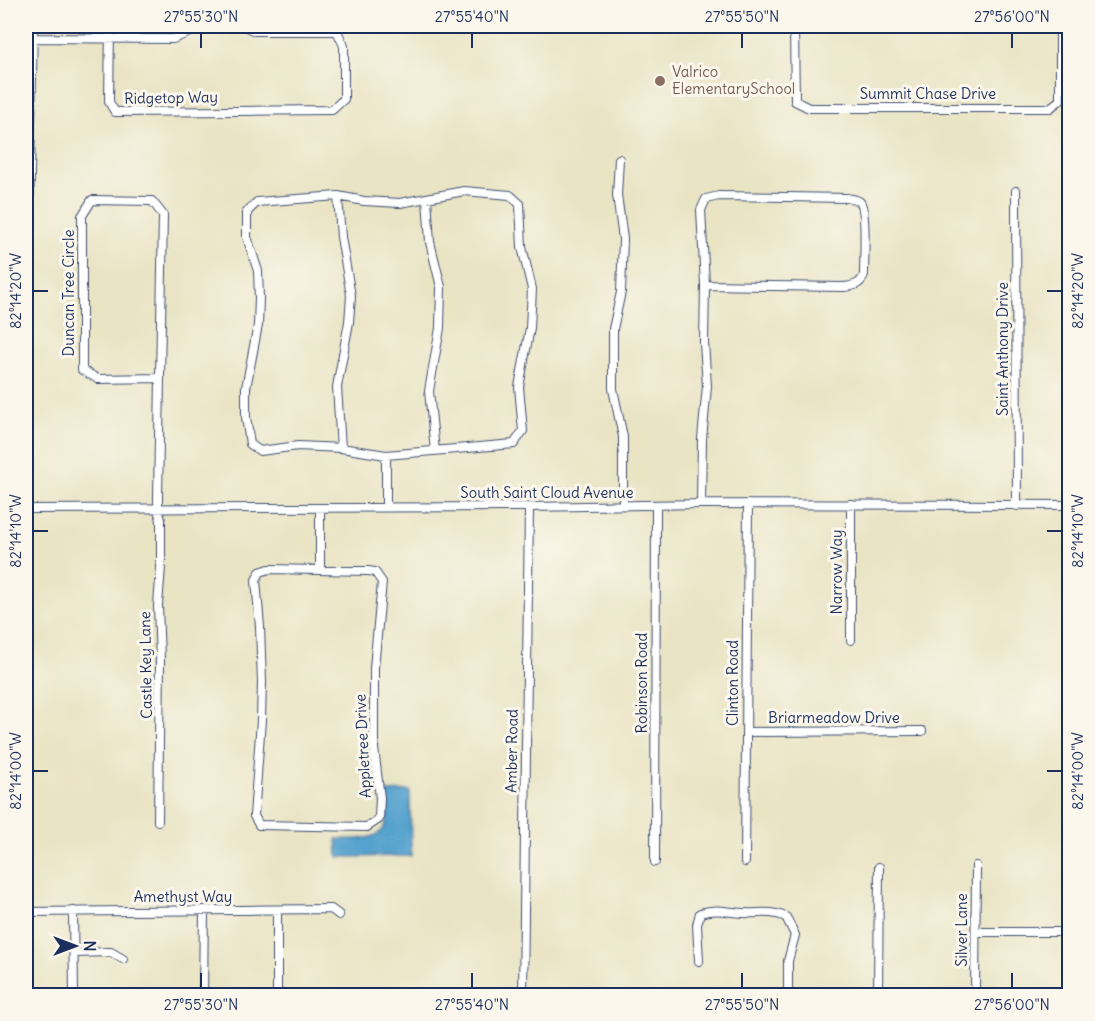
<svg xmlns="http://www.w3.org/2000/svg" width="1095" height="1021" font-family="Delius,sans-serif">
  <rect width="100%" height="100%" fill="#fbf7ec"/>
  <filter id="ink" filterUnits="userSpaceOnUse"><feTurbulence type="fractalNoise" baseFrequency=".0167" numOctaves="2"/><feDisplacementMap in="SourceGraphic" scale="12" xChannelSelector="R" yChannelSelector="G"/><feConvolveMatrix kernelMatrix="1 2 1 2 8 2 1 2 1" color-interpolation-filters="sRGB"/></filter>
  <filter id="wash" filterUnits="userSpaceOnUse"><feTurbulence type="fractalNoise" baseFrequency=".008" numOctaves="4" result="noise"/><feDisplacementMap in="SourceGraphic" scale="24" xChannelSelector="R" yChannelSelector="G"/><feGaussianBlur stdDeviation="1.35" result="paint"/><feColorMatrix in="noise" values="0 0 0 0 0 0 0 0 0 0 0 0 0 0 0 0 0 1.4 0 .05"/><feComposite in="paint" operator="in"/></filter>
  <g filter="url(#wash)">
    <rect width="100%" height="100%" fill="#e9e4c4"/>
    <path fill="#55a2ce" stroke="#386896" stroke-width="1.5" d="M410 791 411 856 338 857 337 839C353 839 383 842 386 821 388 812 386 801 386 792Z"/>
  </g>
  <g filter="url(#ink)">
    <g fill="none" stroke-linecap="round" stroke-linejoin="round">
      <g stroke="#3a4a6d" stroke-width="10">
        <path id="minor" d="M110 26 109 102 115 112 332 110 344 99V46L337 31H255L244 26
          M798 26 794 28 795 101 809 108H1050L1060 100V30L1055 26
          M33 38 173 39 190 32 196 26
          M619 159 617 195 623 239 621 292 613 329V389L623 437V505
          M464 191 510 195 520 204 522 247 532 289 530 328 519 387 523 431 514 444 386 455 341 448 298 446 260 451 250 444 246 417V388L258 325 259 298 258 271 247 237V212L257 202 338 196 364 201 400 203Z
          M1016 191 1017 506
          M338 196 341 237 351 296 349 322 337 387 341 448
          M719 196 847 198C851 199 857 199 860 202 867 209 864 262 864 274 862 284 854 286 844 287L705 285 701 210 706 199Z
          M427 199 430 242 441 287 440 328 429 391 435 451
          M92 200 152 201 163 215 160 378 98 379 82 370V216Z
          M26 369 33 26
          M701 504 702 439 707 386 704 343 705 285
          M851 504V640
          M386 507V455
          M320 508V569
          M26 509 529 507 701 504 1070 505
          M269 569 368 571 375 572 382 582 374 668V748L380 798 379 819 367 827 259 825 254 816 261 720 262 682 260 627 256 580 260 572Z
          M746 732 922 731
          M158 821 160 661 158 605 161 567V520L158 509V497L160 378
          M655 862 656 505
          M745 862 748 504
          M73 911 74 996
          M26 912 331 909 339 915
          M976 932H1070
          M74 953 111 952 123 959
          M699 961 697 925 700 913C718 908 726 912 743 913 761 914 769 910 786 917L795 935 788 961V996
          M277 994 338 996
          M203 996 204 910
          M277 996V910
          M523 996 529 507
          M878 996 879 867
          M975 996 976 866"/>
      </g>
      <use href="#minor" stroke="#fff" stroke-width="8"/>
    </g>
  </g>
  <path fill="none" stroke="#1b2f5e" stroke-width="2" d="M201 33V48M472 33V48M742 33V48M1012 33V48M33 291H48M1047 291H1062M33 531H48M1047 531H1062M33 771H48M1047 771H1062M201 973V988M472 973V988M742 973V988M1012 973V988"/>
  <circle fill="#8d6e63" stroke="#fbf7ec" stroke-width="2" cx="660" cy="81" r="6"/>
  <g text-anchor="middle" stroke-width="6" stroke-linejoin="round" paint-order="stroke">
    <g font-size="15" fill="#785e54" stroke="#fbf7ec" text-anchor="start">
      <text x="672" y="77">Valrico<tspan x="672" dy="17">ElementarySchool</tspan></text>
    </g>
    <g font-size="15" fill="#1b2f5e" stroke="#fbf7ec">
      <text x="928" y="99">Summit Chase Drive</text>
      <text transform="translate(171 98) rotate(-1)" y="5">Ridgetop Way</text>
      <text transform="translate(69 293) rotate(-90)" y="5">Duncan Tree Circle</text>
      <text transform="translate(1003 349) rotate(-90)" y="5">Saint Anthony Drive</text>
      <text x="547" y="498">South Saint Cloud Avenue</text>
      <text transform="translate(837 572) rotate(-90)" y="5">Narrow Way</text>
      <text transform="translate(146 665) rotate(-91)" y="5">Castle Key Lane</text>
      <text transform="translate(642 683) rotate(-90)" y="5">Robinson Road</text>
      <text transform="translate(733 683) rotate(-90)" y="5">Clinton Road</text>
      <text x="834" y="723">Briarmeadow Drive</text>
      <text transform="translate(363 746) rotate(-93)" y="5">Appletree Drive</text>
      <text transform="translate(512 751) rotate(-89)" y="5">Amber Road</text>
      <text x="183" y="902">Amethyst Way</text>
      <text transform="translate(962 930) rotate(-90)" y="5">Silver Lane</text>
    </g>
  </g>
  <rect width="1095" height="1021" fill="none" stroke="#fbf7ec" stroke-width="66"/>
  <g transform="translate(75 946) rotate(90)" stroke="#fbf7ec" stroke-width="4.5" paint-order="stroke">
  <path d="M0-4.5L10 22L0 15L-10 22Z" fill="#1b2f5e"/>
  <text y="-9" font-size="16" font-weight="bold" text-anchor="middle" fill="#1b2f5e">N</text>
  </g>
  <rect x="33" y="33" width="1029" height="955" fill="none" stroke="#1b2f5e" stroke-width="2"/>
  <g font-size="15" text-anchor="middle" fill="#1b2f5e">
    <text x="201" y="22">27°55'30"N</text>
    <text x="472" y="22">27°55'40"N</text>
    <text x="742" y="22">27°55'50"N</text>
    <text x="1012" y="22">27°56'00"N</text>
    <text transform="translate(1078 291) rotate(-90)" y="5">82°14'20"W</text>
    <text transform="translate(16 291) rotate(-90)" y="5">82°14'20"W</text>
    <text transform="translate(1078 531) rotate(-90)" y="5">82°14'10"W</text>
    <text transform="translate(16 531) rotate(-90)" y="5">82°14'10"W</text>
    <text transform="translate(16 771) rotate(-90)" y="5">82°14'00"W</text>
    <text transform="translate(1078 771) rotate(-90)" y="5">82°14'00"W</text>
    <text x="201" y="1010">27°55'30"N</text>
    <text x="472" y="1010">27°55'40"N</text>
    <text x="742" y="1010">27°55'50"N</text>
    <text x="1012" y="1010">27°56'00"N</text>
  </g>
</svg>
